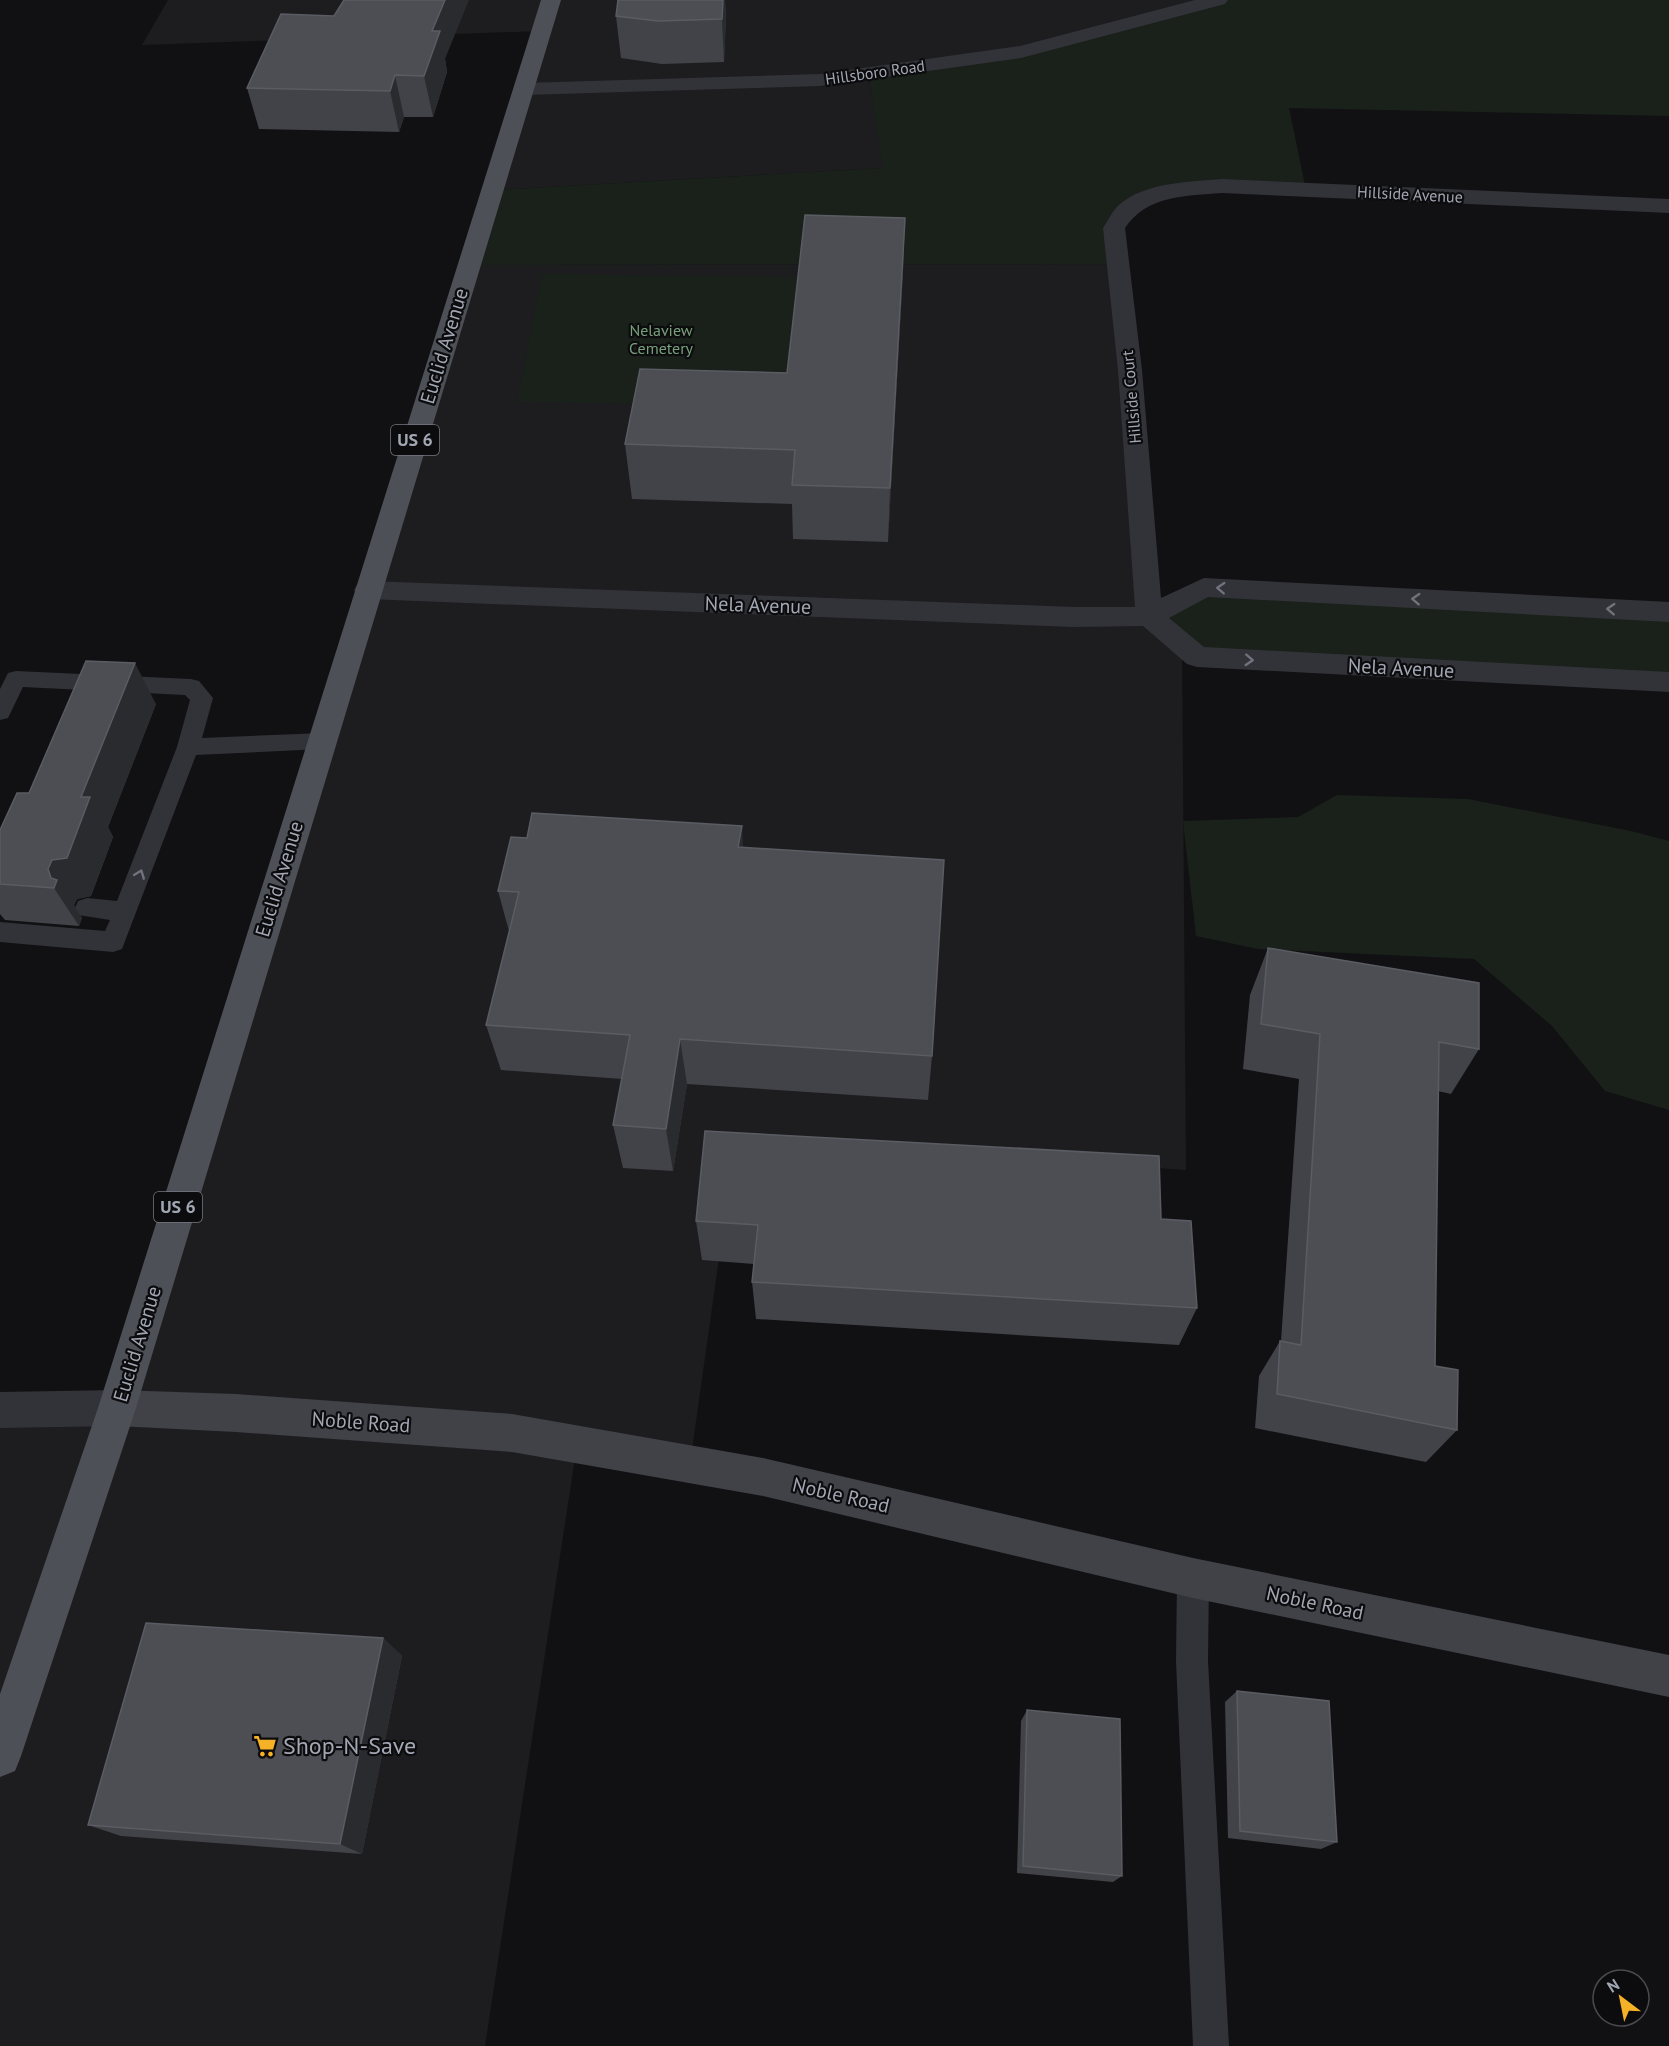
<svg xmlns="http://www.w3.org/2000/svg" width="1669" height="2046" font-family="'PT Sans',sans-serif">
  <rect width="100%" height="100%" fill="#111113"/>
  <path fill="#1d1d20" d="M168 0H1218L1021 52 868 74 884 168 493 190 542 31 142 45Z
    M1117 264 1149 616 1182 645 1186 1170 736 1138 690 1464 577 1445 485 2046H0V1410L117 1408 469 265Z"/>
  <path fill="#19211a" d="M1218 0H1669V116L1289 108 1306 190H1183L1127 210 1117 264 469 265 493 190 883 168 868 73 1021 52Z
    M542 274 797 277 790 405 517 402Z
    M1204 587 1669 612V682L1197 657 1149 616Z
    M1337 795 1468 799 1631 831 1669 841V1110L1605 1091 1552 1026 1474 959 1258 949 1196 936 1183 821 1298 817Z"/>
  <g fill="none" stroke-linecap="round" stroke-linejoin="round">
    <path fill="#323338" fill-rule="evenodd" d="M16 671 191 679 199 681 213 698 202 738 322 733 330 735 333 741 330 747 322 749 196 755 122 949 113 952 0 942V922L105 931 110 920 78 915 75 908 78 901 87 898 117 901 177 747 190 700 185 695 23 687 8 718 0 720V689L8 673Z
      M1193 1562 1204 1567 1209 1578 1208 1661 1229 2046H1193L1176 1661 1177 1578 1182 1567Z"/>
    <path fill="#323338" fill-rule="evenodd" d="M1195 0H1228L1225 4 1021 58 820 86 525 95 518 93 515 89 518 85 525 83 820 74 1020 46Z
      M1222 179 1669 199V213L1222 193C1186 196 1147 195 1125 228L1142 370 1161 598 1204 578 1669 602V622L1208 597 1169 618 1204 647 1669 672V692L1197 667 1187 664 1143 626 1074 627 368 599 358 597 354 590 358 583 368 581 1074 607H1135L1118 370 1103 228C1108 221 1112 211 1119 205 1145 182 1189 182 1222 179Z"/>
    <path fill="#323338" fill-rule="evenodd" d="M117 1390 130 1395 136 1408 130 1421 117 1426 0 1428V1392Z"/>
    <path fill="#404248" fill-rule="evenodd" d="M117 1390 236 1394 512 1414 763 1458 1193 1558 1669 1655V1697L1193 1598 763 1496 512 1452 236 1432 117 1426 104 1421 98 1408 104 1395Z"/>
    <path fill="#4e5057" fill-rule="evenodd" d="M541 0H561L136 1408 21 1756 15 1771 0 1777V1694L98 1408Z"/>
  </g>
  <path fill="#424348" d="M618 0H725L726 18 724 62 662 64 621 58 616 16Z
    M445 59 447 72 433 117H404L399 132 259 129 247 88Z
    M905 218 903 272 888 542 793 539 792 504 632 499 625 444 787 373Z
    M156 704 108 827 113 837 91 896 77 899 74 905 82 918 79 926 5 920 0 914V830L29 793Z
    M743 847 932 1056 928 1100 687 1084 673 1171 623 1168 613 1125 622 1079 501 1070 486 1025 509 931 498 891Z
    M1268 948 1479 1049 1451 1094 1438 1091 1435 1366 1457 1430 1426 1462 1255 1428 1259 1376 1280 1341H1281L1299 1079 1243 1069 1250 995Z
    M1161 1219 1197 1308 1179 1345 756 1319 752 1282 754 1264 702 1260 696 1221Z
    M383 1638 402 1656 362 1854 121 1836 88 1825Z
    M1237 1691 1337 1842 1321 1849 1228 1838 1225 1702Z
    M1027 1710 1122 1876 1113 1882 1017 1873 1021 1721Z"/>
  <path fill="#2a2b2e" d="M445 0H469L445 59 447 72 433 117 424 76 432 31Z
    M723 0H725L726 18 724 62 722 19Z
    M395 75 404 117 399 132 390 91Z
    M905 218 903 272 888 542 890 488Z
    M135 663 156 704 108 827 113 837 91 896 77 899 74 905 82 918 79 926 54 888 48 869 81 797Z
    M742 826 745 876 738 847Z
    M680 1039 687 1084 673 1171 666 1129Z
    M383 1638 402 1656 362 1854 340 1844Z"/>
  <path fill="#4d4e54" stroke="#5a5c63" stroke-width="1.5" d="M344 0H445L432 31H440L424 76 395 75 390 91 247 88 281 14 334 16Z
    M618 0H723L722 19 658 21 616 16Z
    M805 215 905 218 890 488 792 485 795 450 625 444 640 369 787 373Z
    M86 661 135 663 81 797H90L67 858 52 860 48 869 51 878 57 880 54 888 0 884V830L17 793H29Z
    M532 813 742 826 738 847 944 860 932 1056 680 1039 666 1129 613 1125 630 1035 486 1025 519 892 498 891 511 837 527 838Z
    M1268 948 1479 983V1049L1439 1042 1435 1366 1458 1370 1457 1430 1277 1394 1280 1341 1301 1345 1320 1034 1261 1024Z
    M705 1131 1159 1156 1161 1219 1191 1221 1197 1308 752 1282 758 1225 696 1221Z
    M146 1623 383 1638 340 1844 88 1825Z
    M1237 1691 1329 1701 1337 1842 1240 1831Z
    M1027 1710 1120 1719 1122 1876 1023 1866Z"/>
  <defs><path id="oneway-chevron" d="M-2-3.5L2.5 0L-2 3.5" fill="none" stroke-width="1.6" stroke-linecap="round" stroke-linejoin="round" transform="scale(1.5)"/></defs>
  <g stroke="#70737c">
    <use href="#oneway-chevron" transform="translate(1221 588) rotate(-177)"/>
    <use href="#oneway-chevron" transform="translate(1416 599) rotate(-177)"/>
    <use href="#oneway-chevron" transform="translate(1611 609) rotate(-177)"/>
    <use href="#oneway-chevron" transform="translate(1249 660) rotate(3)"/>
    <use href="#oneway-chevron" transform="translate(140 874) rotate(-69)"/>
  </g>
  <defs>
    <g id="supermarket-bare" transform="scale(1.8)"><path d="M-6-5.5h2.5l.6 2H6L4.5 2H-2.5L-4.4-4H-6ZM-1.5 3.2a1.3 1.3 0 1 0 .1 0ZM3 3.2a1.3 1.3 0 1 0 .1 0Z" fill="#f6b226" stroke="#0c0c0e" stroke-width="2.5" paint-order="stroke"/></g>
  </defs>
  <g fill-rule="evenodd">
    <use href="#supermarket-bare" x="265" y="1746"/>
  </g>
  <g text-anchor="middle" stroke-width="4.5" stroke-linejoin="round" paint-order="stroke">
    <g font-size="16" fill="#a2a7b4" stroke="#0c0c0e">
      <text transform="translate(875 72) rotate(-8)" y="6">Hillsboro Road</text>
      <text transform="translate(1410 194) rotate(3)" y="6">Hillside Avenue</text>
      <text transform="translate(1131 397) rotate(-95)" y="6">Hillside Court</text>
    </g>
    <g font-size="16" fill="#78a07b" stroke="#0c0c0e">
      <text x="661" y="336">Nelaview<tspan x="661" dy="18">Cemetery</tspan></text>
    </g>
    <g fill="#0c0c0e" stroke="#757882" stroke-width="1.5">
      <rect x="391" y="425" width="48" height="30" rx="4.5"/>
      <rect x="154" y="1192" width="48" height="30" rx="4.5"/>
    </g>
    <g font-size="18" font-weight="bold" fill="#a2a7b4">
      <text x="415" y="446">US 6</text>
      <text x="178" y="1213">US 6</text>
    </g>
    <g font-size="20" fill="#a2a7b4" stroke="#0c0c0e">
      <text transform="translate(444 346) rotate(-73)" y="7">Euclid Avenue</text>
      <text transform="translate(758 605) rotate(2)" y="7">Nela Avenue</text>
      <text transform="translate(1401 668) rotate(3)" y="7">Nela Avenue</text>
      <text transform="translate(279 879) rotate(-73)" y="7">Euclid Avenue</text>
      <text transform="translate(137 1344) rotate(-73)" y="7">Euclid Avenue</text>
      <text transform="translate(361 1422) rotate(4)" y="7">Noble Road</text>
      <text transform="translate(841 1495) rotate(13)" y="7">Noble Road</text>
      <text transform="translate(1315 1603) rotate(12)" y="7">Noble Road</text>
    </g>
    <g font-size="24" fill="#a2a7b4" stroke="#0c0c0e" text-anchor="start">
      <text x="283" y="1754">Shop-N-Save</text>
    </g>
  </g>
  <g transform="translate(1621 1998) rotate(328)"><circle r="28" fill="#0c0c0e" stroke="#484a50" stroke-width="1.5"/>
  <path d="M0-4.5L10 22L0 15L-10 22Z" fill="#f6b226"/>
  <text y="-9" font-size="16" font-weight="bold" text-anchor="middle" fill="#a2a7b4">N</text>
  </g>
</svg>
